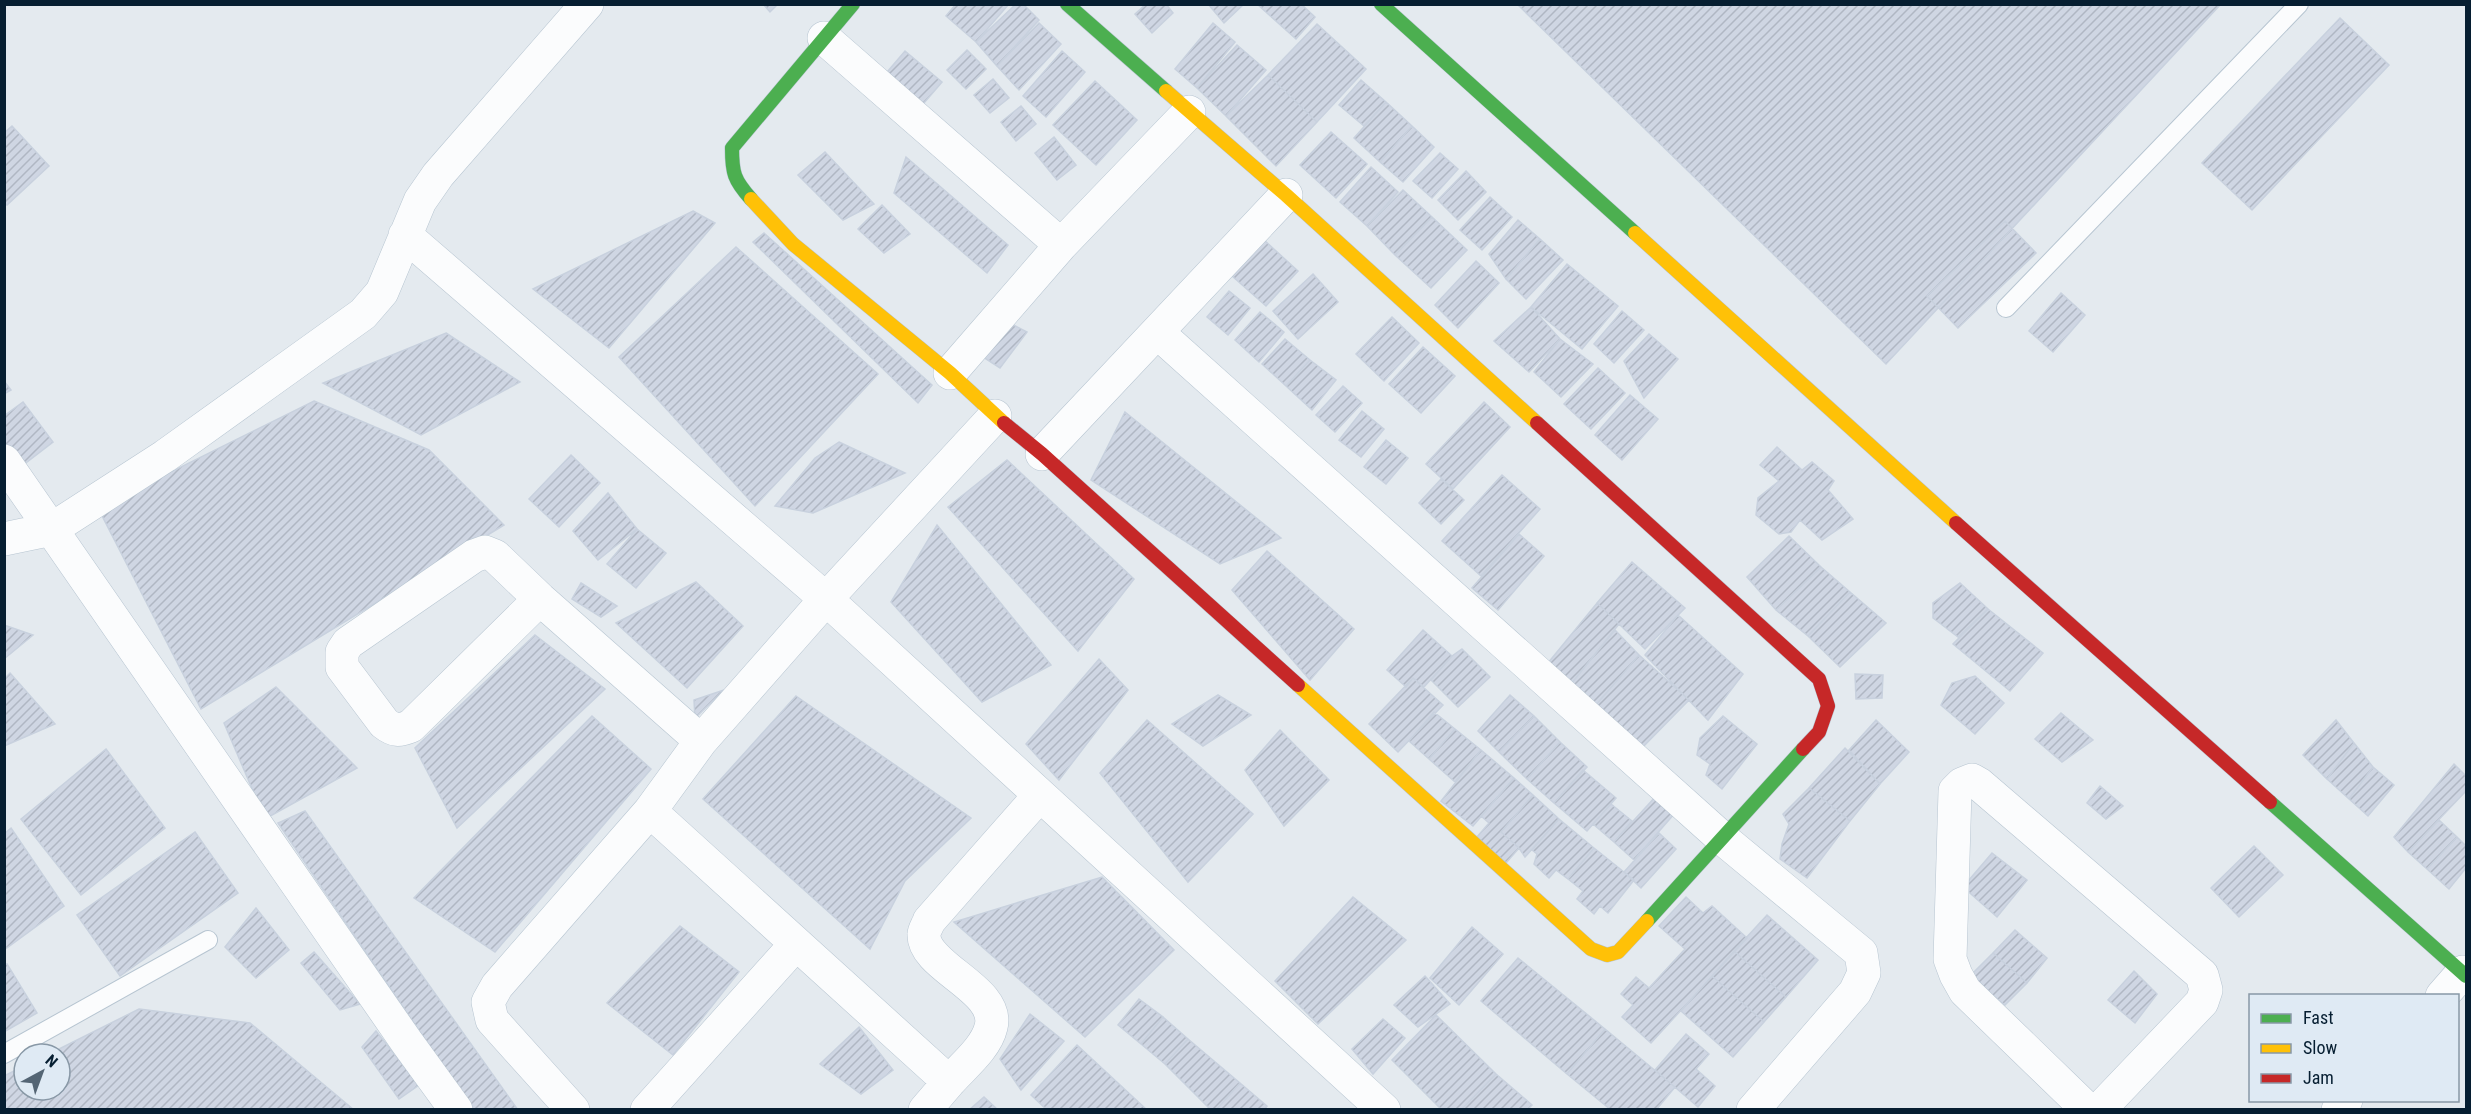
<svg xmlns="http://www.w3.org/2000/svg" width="2471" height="1114" font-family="'Roboto Condensed',sans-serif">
  <defs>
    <pattern id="building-hatch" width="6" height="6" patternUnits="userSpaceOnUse" patternTransform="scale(1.5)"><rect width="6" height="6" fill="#cfd6e3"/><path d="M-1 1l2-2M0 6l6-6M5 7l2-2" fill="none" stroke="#b0b7c3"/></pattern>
  </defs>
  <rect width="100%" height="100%" fill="#e4eaef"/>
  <path fill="url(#building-hatch)" stroke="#c8d1de" stroke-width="1.5" d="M763 4H778L770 12Z
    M956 4H1009L976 42 946 16Z
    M1016 4H1023L1039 20 997 66 976 42Z
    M1146 4H1166L1173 13 1152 33 1135 14Z
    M1208 4H1244L1224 23Z
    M1257 4H1301L1315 17 1296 39Z
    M1517 4H2221L1886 364Z
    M2340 18 2389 65 2252 210 2202 163Z
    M1039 23 1061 44 1019 90 997 66Z
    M1213 23 1235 42 1197 88 1175 69Z
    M1317 24 1366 69 1317 122 1268 75Z
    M1237 45 1266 70 1226 116 1197 88Z
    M967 50 986 69 966 89 947 70Z
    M905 51 942 82 918 110 882 78Z
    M1062 51 1085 72 1046 117 1023 96Z
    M1268 75 1317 122 1276 166 1226 116Z
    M993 79 1009 98 990 113 974 95Z
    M1361 80 1386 102 1364 126 1339 105Z
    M1095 81 1137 120 1096 165 1053 125Z
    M1386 102 1412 126 1380 162 1354 138Z
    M1021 106 1036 124 1016 141 1001 122Z
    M12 126 49 166 7 205 4 203V133Z
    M1412 126 1434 147 1403 182 1380 162Z
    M1331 132 1367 164 1336 198 1300 165Z
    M1054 137 1076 165 1057 180 1035 153Z
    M825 152 874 204 843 220 798 175Z
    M1440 153 1458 169 1432 198 1413 181Z
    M906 157 1008 245 987 273 894 193Z
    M1371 167 1398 192 1367 226 1340 202Z
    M1466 171 1486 192 1458 220 1438 200Z
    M1403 190 1432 217 1395 255 1367 226Z
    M1490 197 1512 217 1482 250 1460 230Z
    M882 205 910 234 884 253 858 229Z
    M693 211 715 223 609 348 533 289Z
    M1432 217 1467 250 1431 288 1395 255Z
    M1518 220 1540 239 1506 279 1489 254Z
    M2005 221 2036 253 1958 328 1927 296Z
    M764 233 932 385 918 403 753 242Z
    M1540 239 1563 260 1526 299 1506 279Z
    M1264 240 1298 271 1266 306 1232 276Z
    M736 247 878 374 755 506 619 357Z
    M1476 261 1499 283 1458 328 1435 305Z
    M1567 264 1618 306 1582 349 1531 307Z
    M1313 274 1338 302 1298 339 1273 311Z
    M1229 291 1250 308 1228 335 1207 317Z
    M2061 293 2085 315 2053 352 2029 331Z
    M1531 307 1560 339 1529 372 1494 341Z
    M1622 311 1644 330 1614 363 1594 344Z
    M1260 312 1284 332 1259 362 1235 340Z
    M1392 317 1419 343 1384 381 1356 354Z
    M1006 321 1027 332 1000 368 980 355Z
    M446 333 520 382 421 435 323 383Z
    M1649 334 1678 359 1644 398 1624 361Z
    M1285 339 1310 360 1286 386 1262 364Z
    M1560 339 1593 364 1561 397 1534 372Z
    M1423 347 1455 376 1421 413 1389 384Z
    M1310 360 1336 380 1312 410 1286 386Z
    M1598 368 1625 393 1591 429 1564 404Z
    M4 381 11 390 4 394Z
    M1343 386 1362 403 1335 432 1316 415Z
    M1630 395 1658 419 1622 460 1595 435Z
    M314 401 429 450 504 525 201 709 98 508Z
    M23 402 53 442 18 469 4 451V416Z
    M1484 402 1510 427 1453 489 1426 464Z
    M1362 411 1384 429 1361 457 1339 440Z
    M1125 412 1281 538 1220 564 1091 480Z
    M1386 440 1408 458 1386 484 1364 467Z
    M839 442 905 473 813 513 775 506 815 458Z
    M1777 447 1802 470 1812 462 1834 481 1828 490 1853 519 1822 540 1800 520 1791 532 1779 534 1756 515 1758 498 1779 481 1760 465Z
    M571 455 600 483 559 527 529 499Z
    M1007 460 1134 579 1078 651 948 507Z
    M1502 475 1540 509 1481 576 1442 541Z
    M1441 479 1464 500 1441 524 1419 503Z
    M608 493 637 529 598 560 573 531Z
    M937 525 1051 665 982 702 891 602Z
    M637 529 666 553 636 588 607 564Z
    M1519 534 1544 556 1498 610 1472 588Z
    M1789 536 1821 567 1776 610 1747 577Z
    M1267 551 1354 629 1310 680 1232 590Z
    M1632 562 1685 608 1645 649 1597 603Z
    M1821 567 1850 592 1808 636 1776 610Z
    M696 582 743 626 687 688 616 623Z
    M581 583 617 606 601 617 572 599Z
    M1960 583 1988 609 1958 637 1933 618V603Z
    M1850 592 1886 623 1840 667 1808 636Z
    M1597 603 1619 624 1571 684 1548 663Z
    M1988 609 2043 653 2010 691 1953 644Z
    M1678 615 1743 674 1708 720 1645 655Z
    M4 625 33 635 4 659Z
    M1423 630 1452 656 1424 687 1413 678 1406 687 1387 670Z
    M1615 630 1639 655 1595 706 1571 684Z
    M535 635 605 689 457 828 415 748Z
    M1462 649 1490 677 1458 707 1431 680 1452 656Z
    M1639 655 1689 700 1640 750 1595 706Z
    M1099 659 1128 690 1059 780 1026 744Z
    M10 673 55 724 4 746V679Z
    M1855 674 1883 675 1882 698 1856 699Z
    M1975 676 2004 703 1975 734 1941 705 1952 683Z
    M1413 678 1443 705 1398 752 1369 724Z
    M276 687 357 768 265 819 224 723Z
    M724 690 695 718 694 700Z
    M1218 695 1251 715 1203 746 1172 724Z
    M1510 695 1534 716 1499 752 1478 731Z
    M796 696 971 818 905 881 870 949 703 799Z
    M1434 712 1455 729 1429 759 1409 741Z
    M2061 713 2093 740 2062 762 2035 739Z
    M592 716 651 769 495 952 414 898Z
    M1534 716 1560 742 1527 779 1499 752Z
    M1723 716 1757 744 1722 789 1706 775 1710 764 1697 755 1700 738Z
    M1147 720 1253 814 1188 882 1100 773Z
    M1876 720 1909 752 1880 784 1849 750Z
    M2336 720 2354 743 2327 779 2303 755Z
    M1455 729 1481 750 1455 782 1429 759Z
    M1280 730 1329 780 1284 826 1245 770Z
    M1560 742 1587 767 1554 803 1527 779Z
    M2354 743 2373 767 2349 799 2327 779Z
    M1845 748 1880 784 1850 821 1809 788Z
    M106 749 165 828 81 895 21 819Z
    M1481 750 1514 778 1473 826 1441 801Z
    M2454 764 2466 776V791L2408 852 2394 837Z
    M2373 767 2394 785 2368 816 2349 799Z
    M1583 770 1616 798 1587 831 1554 803Z
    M1514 778 1533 795 1501 832 1519 848 1506 863 1477 837 1489 823 1481 816Z
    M2100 786 2123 806 2106 819 2087 803Z
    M1809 788 1850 821 1807 878 1780 859 1782 844 1789 824 1783 814Z
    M1533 795 1559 819 1525 857 1519 848 1501 832Z
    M1656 796 1675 813 1634 860 1614 842Z
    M1611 804 1632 821 1614 842 1593 824Z
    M305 811 518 1110H473L278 823Z
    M1559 819 1594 848 1568 879 1556 870 1549 878 1534 864 1537 854 1532 850Z
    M2439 820 2457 837 2427 869 2408 852Z
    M11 828 64 906 4 950V834Z
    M195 832 238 893 120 976 77 915Z
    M1659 833 1676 849 1641 888 1624 872Z
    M2457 837 2466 846V868L2449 889 2427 869Z
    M2254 846 2283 875 2239 917 2211 888Z
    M1594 848 1634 880 1608 913 1600 906 1594 914 1577 899 1583 891 1568 879Z
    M1992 853 2027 880 1997 917 1963 887Z
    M1102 877 1174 950 1085 1037 954 922Z
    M1353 897 1406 940 1318 1024 1275 981Z
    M1686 897 1703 913 1712 906 1747 938 1651 1043 1622 1017 1633 1005 1621 994 1636 977 1649 988 1685 949 1659 926Z
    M256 908 289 950 256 978 225 947Z
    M1767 915 1818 960 1786 997 1734 951Z
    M680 926 739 972 673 1055 607 1003Z
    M1472 927 1503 954 1459 1005 1430 978Z
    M2015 930 2047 958 2027 983 1993 953Z
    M1734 951 1786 997 1764 1022 1712 976Z
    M314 952 360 1004 340 1010 301 963Z
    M1993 953 2027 983 2005 1005 1969 977Z
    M1518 958 1605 1029 1567 1074 1481 1001Z
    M7 964 37 1013 4 1032V965Z
    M2134 971 2157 994 2135 1023 2108 1000Z
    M1425 976 1450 1004 1418 1027 1394 1005Z
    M1712 976 1764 1022 1733 1057 1681 1011Z
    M1139 999 1163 1017 1141 1044 1118 1025Z
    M139 1009 250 1023 354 1110H4V1076L24 1066V1090H60V1054H49Z
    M1030 1014 1064 1041 1021 1090 1000 1059Z
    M1436 1015 1496 1074 1461 1110H1442L1392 1060Z
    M1163 1017 1188 1039 1165 1064 1141 1044Z
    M1383 1019 1405 1038 1373 1074 1352 1049Z
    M859 1027 893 1070 861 1094 820 1064Z
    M1605 1029 1675 1087 1656 1110H1611L1567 1074Z
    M376 1031 419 1085 399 1099 362 1047Z
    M1686 1034 1709 1054 1696 1069 1715 1086 1698 1107 1655 1070Z
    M1188 1039 1240 1083 1216 1110H1211L1165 1064Z
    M1077 1045 1147 1110H1047L1031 1095Z
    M1496 1074 1532 1105 1527 1110H1461Z
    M1240 1083 1267 1106 1264 1110H1216Z
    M984 1097 998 1110H969Z"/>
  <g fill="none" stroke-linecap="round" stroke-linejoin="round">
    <g stroke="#b7c5d1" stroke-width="20">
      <path id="lane" d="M2006 308 2299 4
        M4 1054 208 940"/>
    </g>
    <g stroke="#b7c5d1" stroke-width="34">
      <path id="street" d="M824 38 1061 245
        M405 235 826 599 1384 1110
        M1157 332 1723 839 1861 953 1864 973 1855 992 1753 1110
        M950 373 1061 245 1189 112
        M1042 454 1286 195
        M4 461 406 1041 456 1110
        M4 539 52 529 165 456 363 314 382 292 420 201 438 175 587 4
        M540 599 411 726C399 731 394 731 384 723L342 667V652L348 643 474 556 485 552 495 556 540 599 701 741 826 599 995 416
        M650 811 701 741
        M2442 996 2463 972
        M949 1082C963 1066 986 1048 991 1027 1001 989 922 967 924 934 924 930 928 925 929 921L1039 796
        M573 1110 492 1020 488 1002 497 986 650 811 949 1082 925 1110
        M647 1110 796 944
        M2088 1110 1965 991 1956 975 1950 959 1955 791 1962 784 1972 780 1979 784 2202 975 2206 990 2202 1002 2099 1110
        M2338 1110 2346 1100"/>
    </g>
    <g stroke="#b7c5d1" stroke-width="15">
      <path id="fast" d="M1067 4 1166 91
        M1381 4 1635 233
        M751 199C734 180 732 173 732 148L853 4
        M2270 802 2466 976
        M1647 921 1803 749"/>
    </g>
    <g stroke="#b7c5d1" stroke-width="15">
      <path id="slow" d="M1166 91 1286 195 1537 423
        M751 199 793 244 950 373 1004 423
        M1635 233 1956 523
        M1298 685 1591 949 1607 955 1618 952 1647 921"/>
    </g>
    <g stroke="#b7c5d1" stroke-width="15">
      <path id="jam" d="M1004 423 1042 454 1298 685
        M1537 423 1819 679 1828 706 1819 732 1803 749
        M1956 523 2270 802"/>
    </g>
    <use href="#lane" stroke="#fbfcfd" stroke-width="18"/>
    <use href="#street" stroke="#fbfcfd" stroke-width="33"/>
    <use href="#fast" stroke="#4caf50" stroke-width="14"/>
    <use href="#slow" stroke="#ffc107" stroke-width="14"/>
    <use href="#jam" stroke="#c62828" stroke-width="14"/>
  </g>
  <rect width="2471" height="1114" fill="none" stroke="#061e31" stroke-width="12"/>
  <rect x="2249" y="994" width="210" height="108" fill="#dfeaf4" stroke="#8898a6" stroke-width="1.5"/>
  <rect x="2261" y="1014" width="30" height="9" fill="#4caf50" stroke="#8898a6" stroke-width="1.5"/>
  <text x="2303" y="1024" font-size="18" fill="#061e31">Fast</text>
  <rect x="2261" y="1044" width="30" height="9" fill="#ffc107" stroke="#8898a6" stroke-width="1.5"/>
  <text x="2303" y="1054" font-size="18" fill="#061e31">Slow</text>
  <rect x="2261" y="1074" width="30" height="9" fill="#c62828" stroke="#8898a6" stroke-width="1.5"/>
  <text x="2303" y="1084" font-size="18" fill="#061e31">Jam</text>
  <g transform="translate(42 1072) rotate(41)"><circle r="28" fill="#dfeaf4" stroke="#8898a6" stroke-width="1.5"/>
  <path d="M0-4.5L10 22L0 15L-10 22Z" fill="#546574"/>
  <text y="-9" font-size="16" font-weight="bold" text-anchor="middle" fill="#061e31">N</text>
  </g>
</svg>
